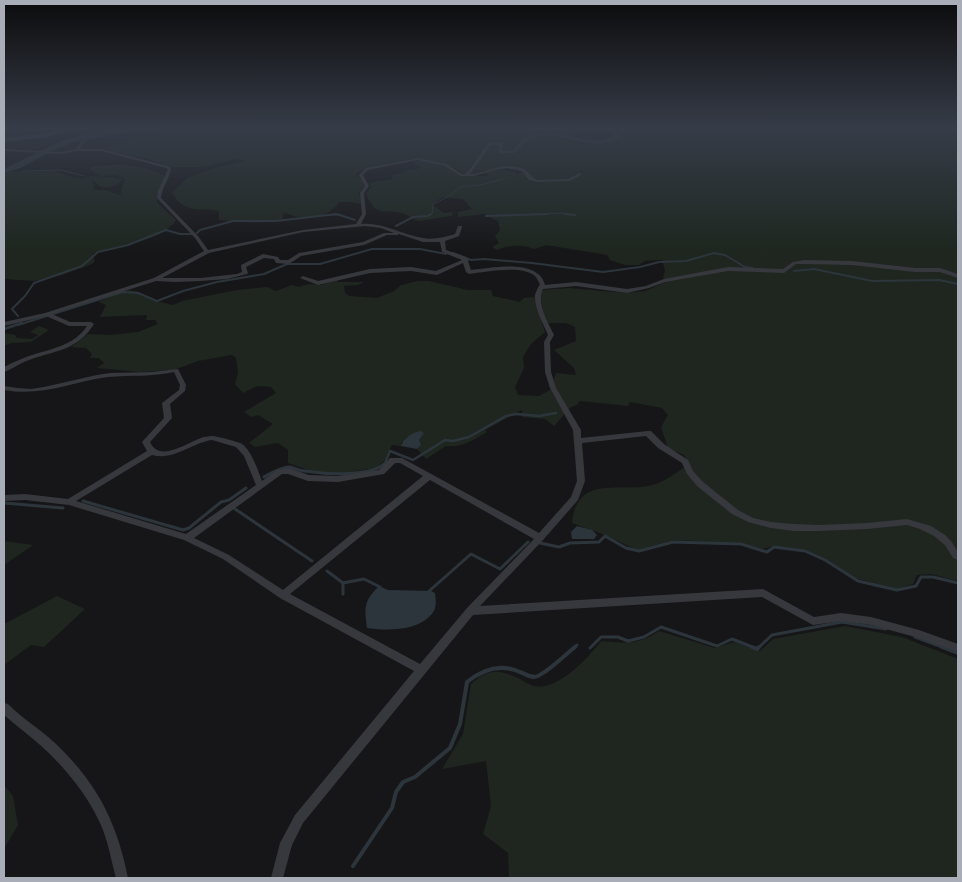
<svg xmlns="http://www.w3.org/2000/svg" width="962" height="882" font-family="Raleway,sans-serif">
  <rect width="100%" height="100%" fill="#161618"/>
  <path fill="#1e261f" d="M4 129H66L50 133 4 140Z
    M185 129V132L206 129 236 131 245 129H599L606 132V134L591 135 578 133 602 140 613 136 611 129H650L670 132 671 130 667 129H958V581L931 574 917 575 913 584 897 589 855 578 826 559 805 550 774 546 763 549 741 543 674 540 637 550 605 535 572 523C577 475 616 492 648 486 663 484 677 472 689 464L684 455 668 448 661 427 668 415 662 408 630 402 628 406 580 401 577 405 571 407 554 426 545 419 522 417V410L485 430 487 432C473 440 462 448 446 446L426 459 417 449 421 445 402 442 401 446 392 445 384 461 376 468 335 474 305 469 288 463V450L278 443 255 447 249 443 273 424 258 415 251 417 244 412 276 393 271 387 257 386 243 393 235 384 238 373 236 358 232 355 198 361 174 370 140 372 97 368 104 363 99 358H90L92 354 86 348 71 347 88 334 110 335 138 332 158 324 155 320H146L147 317 146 315 100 317 106 305 98 302 129 290 139 292 160 302 173 305 182 301 237 290 267 287 276 291 292 285 298 287 309 284 321 285 335 280 339 282H364L358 285 344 286 345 293 350 296 377 298 394 291 401 285 418 281H429L468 290H491L493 296 520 302 524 298 534 297 545 332 531 344 523 357 524 368 515 387 518 395 539 396 550 390 556 373 576 375 574 368 554 350 576 341 575 327 566 323H548L543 311 540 294 542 290 569 288 626 293 645 291 668 281 663 278 665 270 662 260 645 261 639 265H625L610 260 607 255 546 245 534 249C522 244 509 245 497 250L492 247 499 243 495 236 500 230 498 221 484 214 458 217V212L472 209 463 199 443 197 432 204 444 213 453 212 452 216C441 217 431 219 421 221 414 221 412 218 407 215 387 206 377 222 366 193L371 187 369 183 393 179 391 175 405 172 406 170 418 169 420 167 413 163 420 160 447 167 461 176H490L485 173 497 169 516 172 517 175 523 170 506 167 472 174 463 173 449 165 415 158 366 168 357 173 355 177 359 176 365 185 359 194 362 204 350 202H339C330 218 302 222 286 213L283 214V219C263 225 240 222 219 220V211C198 207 186 215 172 193L187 178 218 167 245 161 233 159 205 167H172L147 159 96 149 114 146 139 137Z
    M128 164 127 165 145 168 166 176C152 206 153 198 176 220 162 242 119 244 97 252L93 254 95 261 92 264 62 275 34 281 4 279V172L53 171 75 178 90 179 83 177C92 175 114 177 123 179 118 186 106 191 98 185 95 183 94 181 92 179L94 190H106L120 195 125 179 116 175 99 176 89 168 92 166Z
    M39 326 49 330 31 342 11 343 4 346V333L15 335 17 338 32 339 38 335 30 332Z
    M4 541 33 545 4 565Z
    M57 596 85 609 44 647 31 645 4 665V624Z
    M845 626 902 637 958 659V878H509L508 853 483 834 491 806 486 761 442 769 463 734 471 684C489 668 499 669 520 679 524 681 529 685 534 686 557 692 589 657 601 641 623 643 641 645 659 631L715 648 734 642 760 651 773 639Z
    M4 785 13 796 18 825 4 849Z"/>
  <path fill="#2c353c" d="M420 431 424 433 419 440 421 445 417 449 401 446C403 439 413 432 420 431Z
    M577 526 592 530 597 535 594 539H572L571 532Z
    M379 586 388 590 431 591 435 593C436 601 437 609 431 615 417 631 386 631 367 628 364 607 364 601 379 586Z"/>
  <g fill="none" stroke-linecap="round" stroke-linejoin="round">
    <path stroke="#2c353c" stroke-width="1" d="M22 171 61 170 84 176
      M330 215H339
      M430 215 433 212 432 205 451 195 460 187 480 185 503 179
      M517 215 561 213 573 215"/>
    <path stroke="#2c353c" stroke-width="2" d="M565 214 575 215
      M486 216 548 214
      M396 226 413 217 428 216 431 214
      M197 233 200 230 233 221H276L337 214 355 220
      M958 241V249
      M453 253 471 260 484 259 532 263 603 272 640 267 659 262 686 261 714 253 725 255 745 267 753 268
      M794 271 814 269 872 281 939 280 958 284
      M18 316 12 309 25 296 34 283 82 266 98 252 128 245 166 230 180 234H192
      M18 325 123 292 138 293 157 301 183 291 217 282 264 274 287 264H320L372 249H420L446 254"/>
    <path stroke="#2c353c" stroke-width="2.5" d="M4 329 22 323
      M381 466 385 463 390 451 413 460 445 440 453 441 469 437 506 416 516 414 539 416 556 413"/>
    <path stroke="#2c353c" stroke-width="3" d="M264 477C271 473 281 467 290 467 295 468 300 471 305 471 325 474 366 477 383 465
      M83 501 183 530 189 528 221 502 229 500 246 488
      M4 503 63 508
      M235 509 312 561
      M540 543 559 547 570 543 599 542 605 536 626 548 639 551 673 542 741 544 767 552 774 547 805 551 825 560 858 581 897 590 916 586 921 577H933L958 583
      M327 571 343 583V594
      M343 583 364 579 380 587
      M428 592 471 554 500 569 528 542
      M915 637 945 648
      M573 648 577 645
      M590 648 601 637H618L628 641 644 637 661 627 717 646 732 639 755 648
      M758 648 772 635 842 622 886 629"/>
    <path stroke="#2c353c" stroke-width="4" d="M752 647 757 649 759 647
      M942 647 958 653
      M353 866 392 808 396 792 403 782 415 777 450 748 460 724 467 682C483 669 500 663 520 672 526 674 531 679 538 676 549 671 565 655 575 647"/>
    <path fill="#2c353c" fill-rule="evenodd" d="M117 129H144L77 141 56 149 20 168 4 173V169L61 141 85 134Z"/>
    <path fill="#37383d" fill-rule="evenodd" d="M134 129H151L149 130C128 132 90 127 80 149H101L168 166 171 168C170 178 162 187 161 198L198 236 208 250 303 230 356 224 362 214 360 193 365 186 359 175 366 168 418 158 447 164 462 174H465C475 166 479 152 489 143H502V151H513C517 146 521 140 527 137 556 123 587 151 616 136L607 129H611L620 135V137C617 139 613 141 610 142 584 150 557 128 532 138 524 141 520 149 514 153H499V145H491L470 174C490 173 498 162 521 168 528 170 531 177 537 180L569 179 579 173 582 174 570 181 537 182 529 180 522 171 507 168 495 170 474 176H461L445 166 418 160 368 170 363 175 369 186 364 193 366 214 361 224C383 222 402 235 423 238 434 240 445 237 455 234L458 226H462V227L459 236 445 241 446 250 466 257 469 260 468 261 471 270C492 268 538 258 545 285L576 282 627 289 646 286 664 279 728 267 783 269 793 262 804 260 852 261 915 268H940L958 274V278L940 272H915L852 265 804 264H796L784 273 728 271 665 282 649 288 627 293 576 286 543 289C536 303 548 322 554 335L550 342 551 372 556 388 581 430V438L648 431H651L664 444 688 460 693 471 703 482 738 510 753 518 771 522 794 524 818 525 867 523 907 519 931 526 945 535 951 541 958 552V560L953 558 945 545 934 536 920 529 907 525 867 529 818 531H794L771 528 748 522 732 514 697 486 687 474 682 463 658 448 646 436 582 443 585 481 578 500 543 540 480 606 763 589 814 617 841 613 871 617 919 630 958 644V652L919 638 871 625 841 621 813 625 762 597 473 615 303 823 292 845 283 878H271L280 843 295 815 414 671 280 598 223 559 184 540 69 505 25 500 4 501V495L25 494 68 499 147 451 142 442 164 418 162 403 179 390 180 385 174 372C152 377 130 375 108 377 70 382 43 397 4 390V386L17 388 31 389 44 387 97 375 110 373 152 372 178 369 186 385 185 391 170 404 172 418 150 442C160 464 189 441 204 437 205 437 212 436 212 436 216 436 239 442 242 444 251 450 258 470 262 481L277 470 289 468 309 475 338 476 379 470 390 458H402L539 533 571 497 577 481 573 430 550 388 545 372 544 342 548 335C543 323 534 308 535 295 536 291 538 288 540 284 539 283 537 278 536 277 523 264 486 272 469 274L466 272 463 263 437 275 411 271 370 273 318 285 300 278 303 276 318 281 370 269 411 267 436 271 462 260 442 252 440 242H423L399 234 397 235H387L364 245 301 256 289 264 276 263 274 259 264 258 246 267 248 273 247 274 227 279 201 281 175 282 156 281 52 314 70 322H91L94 324C77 351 56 350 29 360 20 363 13 369 4 372V367C12 363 20 359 29 356 50 349 74 346 87 326H69L46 316 4 326V322L45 313 154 278 204 251 195 238 157 198 158 191 168 169 166 168 101 151H77L61 154 4 151V149L61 152 76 149C87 129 113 130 134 129ZM365 226 381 228 394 233H384L363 242 299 253 288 260H280L278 257 263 254 241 265 242 272 237 274 201 278H162L209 253 303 232ZM212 440 236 447 244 456 256 485 186 534 76 501 152 455C174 461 191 443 212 440ZM395 463H400L423 476 283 590 229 555 194 538 282 474H288L308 481 338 482 384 474ZM430 480 534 539 467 608 420 664 290 594Z
      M4 703 8 704C23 719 40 729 55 743 97 783 117 822 128 878H116C111 860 108 840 100 823 87 794 63 765 39 744 28 734 15 725 4 715Z"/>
    <path fill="#45474d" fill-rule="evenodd" d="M65 129H74L46 137 4 142V138L46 133Z"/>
  </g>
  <linearGradient id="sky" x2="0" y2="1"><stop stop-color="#0c0c0d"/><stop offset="0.51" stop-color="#363c48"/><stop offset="1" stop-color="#363c48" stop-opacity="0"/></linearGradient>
  <rect width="962" height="252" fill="url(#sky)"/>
  <rect width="962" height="882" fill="none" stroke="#a8adb8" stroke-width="10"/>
</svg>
